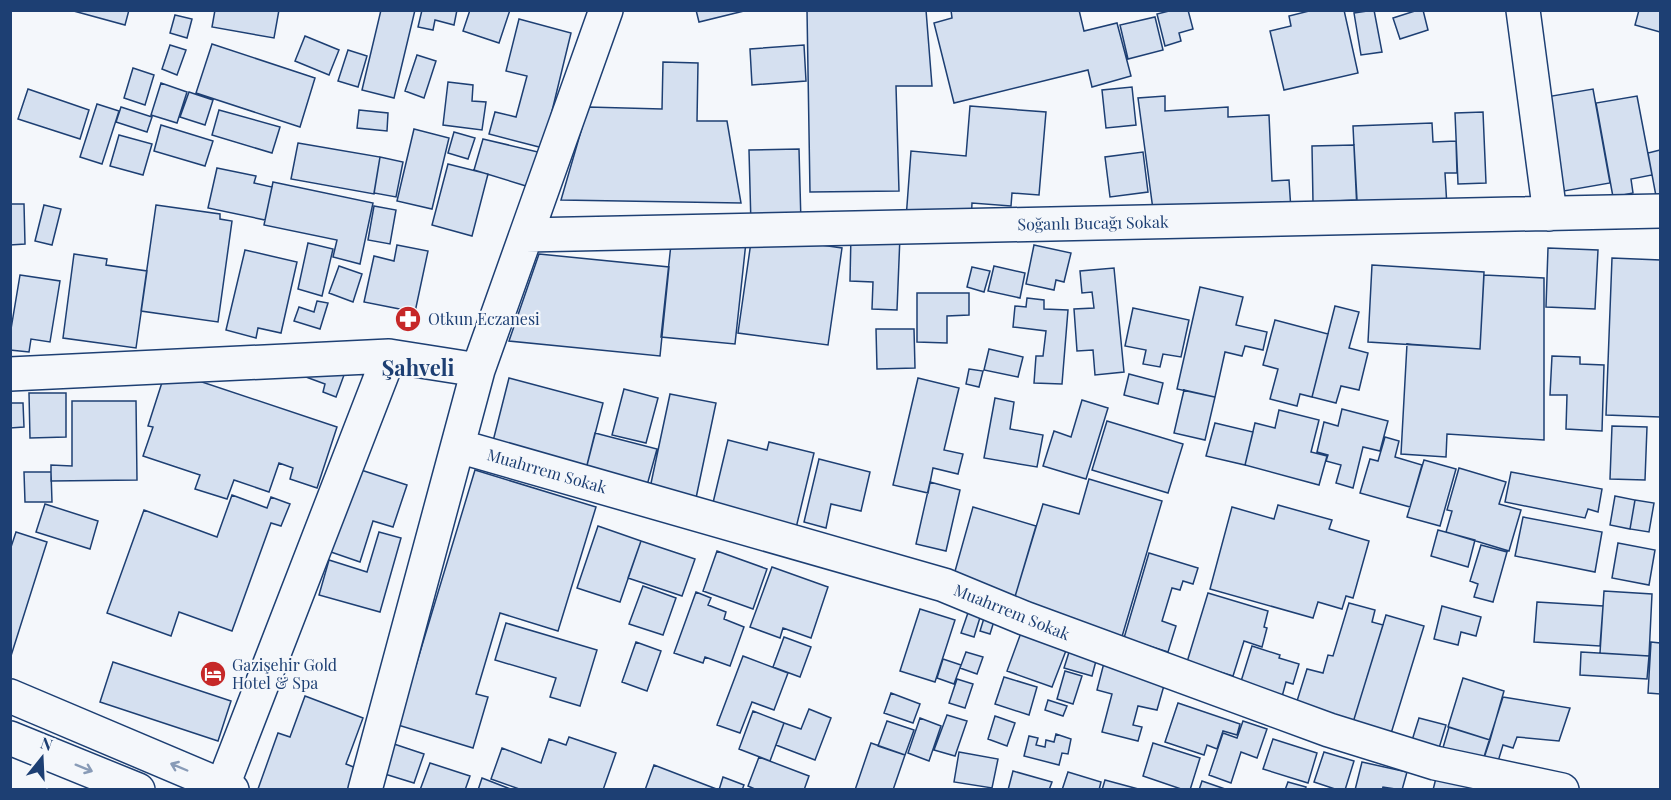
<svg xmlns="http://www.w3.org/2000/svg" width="1671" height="800" font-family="'Playfair Display',serif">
  <rect width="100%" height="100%" fill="#f4f7fb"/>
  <path fill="#d5e0f0" stroke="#1d3f73" stroke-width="1.5" d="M70 10H129L125 25Z
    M215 10H279L274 38 212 27Z
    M381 10H415L394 98 362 90Z
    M422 10H457L454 25 435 20 433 30 418 27Z
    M470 10H510L499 43 463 31Z
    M696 10H748L699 22Z
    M807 10H926L932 86H896L899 191 810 192Z
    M951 10H1079L1084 31 1117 23 1131 76 1092 87 1088 70 954 103 934 23 952 18Z
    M1173 10H1188L1193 29 1179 33 1181 41 1165 46 1157 14Z
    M1313 10H1344L1358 73 1284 90 1270 31 1291 26 1289 16Z
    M1374 10 1382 52 1361 55 1354 13Z
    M1418 10H1423L1428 30 1400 39 1393 18Z
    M1639 10H1660V32L1635 25Z
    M175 15 192 19 187 38 170 33Z
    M1155 17 1163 50 1128 59 1120 25Z
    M519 19 571 33 543 148 489 134 495 112 516 117 527 76 506 71Z
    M305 36 339 50 329 75 295 61Z
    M212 44 315 78 300 127 196 93Z
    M170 45 186 50 177 75 162 69Z
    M804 45 806 81 752 85 750 49Z
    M348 50 367 56 358 87 338 81Z
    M417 55 436 61 424 98 405 91Z
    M663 62 698 63 697 121H727L741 203 561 200 588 107 662 109Z
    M133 68 154 75 145 105 124 98Z
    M448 82 473 85 472 101 486 102 482 130 443 125Z
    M161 83 187 92 177 123 151 115Z
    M1132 87 1136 125 1106 128 1102 90Z
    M28 89 89 110 80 139 18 119Z
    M1593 89 1610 183 1564 191 1546 97Z
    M189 92 213 100 205 125 180 117Z
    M1165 96V111L1228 107V117L1269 115 1272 181 1289 180 1291 210 1154 217 1138 98Z
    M1637 96 1652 175 1631 179 1633 193 1613 197 1596 103Z
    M97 104 119 111 102 164 80 157Z
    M970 106 1046 112 1039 195 1012 193 1011 206 972 203 971 224 906 219 911 151 966 156Z
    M121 107 152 117 147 132 116 122Z
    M219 110 280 127 272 153 212 135Z
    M359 110 388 113 387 131 357 128Z
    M1483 112 1486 183 1458 184 1455 113Z
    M1432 123 1433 142 1456 141 1457 173H1445L1447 207 1357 210 1353 126Z
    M161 125 213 141 205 166 154 151Z
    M414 129 449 138 432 209 397 201Z
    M454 132 475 138 468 159 448 153Z
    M119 135 152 144 143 175 110 166Z
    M483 139 538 152 526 186 474 170Z
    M298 143 380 157 374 194 291 179Z
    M1354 145 1357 200 1313 202 1312 146Z
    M799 149 801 223 751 225 749 150Z
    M1660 150V206L1658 207 1648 153Z
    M1143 152 1148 192 1110 197 1105 157Z
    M380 157 403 162 396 197 374 193Z
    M448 164 488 174 472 236 432 225Z
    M217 168 256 176 254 183 272 187 265 220 208 208Z
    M273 182 373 203 360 264 333 257 337 240 264 225Z
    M10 204H24L25 244 10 245Z
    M44 205 61 209 52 245 35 241Z
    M156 205 220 214V219L232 221 218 322 141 311Z
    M374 206 396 210 390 244 368 240Z
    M851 234 900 236 897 310 872 309 873 282 850 281Z
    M672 235 746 242 735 344 661 337Z
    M752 235 842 248 828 345 738 333Z
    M308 243 333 249 322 296 298 289Z
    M397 245 428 251 415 312 364 302 374 256 394 261Z
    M1034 245 1071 253 1064 282 1056 280 1054 290 1026 284Z
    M1548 248 1598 250 1595 309 1546 307Z
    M245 250 297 262 281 333 258 328 256 338 226 330Z
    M74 254 107 259 106 265 147 271 136 348 63 338Z
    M539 254 669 267 660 356 509 341Z
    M1612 258 1660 260V417L1606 415Z
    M1372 265 1484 272 1480 349 1368 342Z
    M339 266 362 274 353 302 329 293Z
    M994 266 1025 273 1020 298 988 291Z
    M972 267 990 271 984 292 967 287Z
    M1114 268 1124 372 1095 375 1093 350 1077 351 1074 309 1094 308 1092 292 1082 293 1080 271Z
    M20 275 60 281 50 342 31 339 29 352 10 350V335Z
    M1484 275 1544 278V440L1447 434 1446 457 1401 454 1407 344 1480 349Z
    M1200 287 1243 297 1236 325 1267 332 1263 350 1245 346 1242 356 1225 352 1215 397 1177 389Z
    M917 293H969V315L947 316V343L917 342Z
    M1027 298 1044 300V309L1068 310 1062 384 1034 383 1036 356H1043L1046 331 1013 327 1015 306 1026 307Z
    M317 301 328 303 320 329 294 321 299 307 314 312Z
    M1335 306 1359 312 1349 348 1368 353 1359 390 1341 386 1336 403 1312 397Z
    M1133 308 1189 320 1181 357 1163 354 1160 367 1143 364 1146 350 1125 346Z
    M1275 320 1328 334 1312 397 1300 394 1297 406 1270 399 1278 369 1263 365Z
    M876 329H914L915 368 877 369Z
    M989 349 1023 357 1018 377 984 370Z
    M1552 356 1580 357V364L1604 365 1602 431 1566 429 1567 395H1550Z
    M312 363 344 375 336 397 323 392 325 384 306 377Z
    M969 369 983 371 979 387 966 384Z
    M166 370 337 427 317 488 290 479 293 468 279 463 269 492 234 480 227 499 195 489 200 475 143 456 153 427 148 426Z
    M1129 374 1163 383 1158 404 1124 395Z
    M509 378 603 403 585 473 491 449Z
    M918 378 959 388 944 450 963 454 958 474 933 468 928 493 893 485Z
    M624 389 658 398 646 443 612 435Z
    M1184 390 1215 397 1205 440 1174 433Z
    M29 393H66V437L30 438Z
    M670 394 716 403 696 498 650 488Z
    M995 398 1014 402 1010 429 1043 435 1037 467 984 458Z
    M1082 400 1108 408 1086 479 1043 466 1054 431 1071 437Z
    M72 401H136L137 480 51 481V465L72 466Z
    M10 403H23L24 427 10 428Z
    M1342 409 1388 421 1380 451 1363 447 1353 488 1336 483 1341 465 1326 461 1328 455 1317 452 1324 422 1338 426Z
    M1279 410 1319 420 1311 452 1327 456 1319 485 1245 465 1255 423 1275 428Z
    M1107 421 1183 444 1168 493 1092 470Z
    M1215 423 1253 432 1245 465 1206 456Z
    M1612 426 1647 427 1645 480 1610 479Z
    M595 433 657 449 646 489 585 473Z
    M1385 437 1399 441 1395 457 1422 465 1410 507 1360 493 1370 459 1378 461Z
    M728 440 767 450 769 442 814 453 796 528 712 507Z
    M819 459 870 472 861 511 831 504 826 528 804 522Z
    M1424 460 1456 469 1440 526 1407 517Z
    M355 468 407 485 393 527 373 521 360 562 328 551Z
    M1459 468 1506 482 1499 504 1521 510 1509 551 1446 532 1452 511 1447 510Z
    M475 470 596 507 558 631 500 613 476 694 488 697 473 748 398 725Z
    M24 472H51L52 502H25Z
    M1511 472 1602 489 1598 512 1588 509 1585 518 1505 502Z
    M1089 479 1162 501 1121 640 1014 600 1043 504 1079 514Z
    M930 482 960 490 946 551 916 544Z
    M232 495 267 508 271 497 290 504 281 526 271 523 232 631 179 612 171 636 107 613 144 510 217 537Z
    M1615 496 1635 500 1630 529 1610 525Z
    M1635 500 1654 503 1649 532 1630 529Z
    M45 504 98 521 90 549 36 532Z
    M1278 505 1332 520 1329 529 1369 541 1353 598 1346 596 1342 609 1318 602 1313 618 1210 589 1232 507 1274 519Z
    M973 507 1036 526 1014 600 952 582Z
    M1523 517 1602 532 1595 572 1515 556Z
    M598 526 641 541 620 602 577 588Z
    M1438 530 1475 540 1468 567 1431 556Z
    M16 532 47 542 10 659V550Z
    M379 532 401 538 380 612 319 595 329 560 367 572Z
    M641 541 695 559 682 596 628 578Z
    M1618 543 1655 550 1649 585 1612 578Z
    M1481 545 1507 552 1493 602 1474 597 1478 584 1470 581Z
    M717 551 767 569 753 609 703 591Z
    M1149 553 1198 568 1193 584 1183 581 1180 590 1172 588 1162 621 1176 626 1168 652 1124 638Z
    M772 567 828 587 811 638 783 628 780 638 750 627Z
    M643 586 676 598 663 635 629 624Z
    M1604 591 1652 594 1649 656 1600 653Z
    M696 592 711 598 708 605 726 612 724 619 744 627 730 666 705 657 703 663 674 653Z
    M1208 593 1268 611 1264 627 1267 628 1262 647 1244 641 1233 676 1187 662Z
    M1537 602 1603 606 1600 646 1534 642Z
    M1349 603 1375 610 1372 622 1383 625 1351 729 1297 701 1307 669 1323 673 1328 655 1333 656Z
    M1442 606 1481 617 1476 636 1461 632 1458 645 1434 639Z
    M970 607 982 611 974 637 961 633Z
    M920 609 955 620 935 682 900 671Z
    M985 615 995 618 990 634 980 631Z
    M1386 615 1424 626 1389 740 1351 729Z
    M506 623 597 650 580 706 550 697 556 678 495 660Z
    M1022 630 1067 648 1052 687 1007 671Z
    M784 637 811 647 800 677 773 667Z
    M636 642 661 651 647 691 622 682Z
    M1651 642 1660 643V694L1648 693Z
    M1252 646 1280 655 1279 658 1299 664 1293 684 1286 682 1280 704 1238 691Z
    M1070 649 1097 657 1092 676 1064 668Z
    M966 652 983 657 977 674 960 668Z
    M1581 652 1649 656 1647 679 1580 675Z
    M743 656 788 673 774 710 752 702 740 733 717 725Z
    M943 659 961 665 954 684 937 678Z
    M1105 659 1167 675 1157 710 1138 706 1133 725 1142 727 1138 741 1102 732 1112 694 1097 690Z
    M113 662 231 701 218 741 100 702Z
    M1065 671 1082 676 1073 704 1057 699Z
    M1004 677 1037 687 1029 715 995 704Z
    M1463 678 1504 691 1490 740 1448 727Z
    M957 679 973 684 965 708 949 703Z
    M891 693 920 704 913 723 884 713Z
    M305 696 363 718 346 764 356 768 349 790 258 789 278 733 290 737Z
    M1503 697 1570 708 1559 741 1517 737 1513 748 1503 745 1496 768 1482 763Z
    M1048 700 1067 706 1063 716 1045 710Z
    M1178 703 1240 724 1237 735 1223 731 1217 749 1207 745 1204 755 1165 742Z
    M809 709 831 718 815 760 776 745 784 723 801 729Z
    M753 711 784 723 770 761 739 749Z
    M947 715 967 721 955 756 934 750Z
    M995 716 1015 723 1007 746 988 739Z
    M920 718 941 726 929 761 908 753Z
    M1419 718 1446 725 1436 758 1409 750Z
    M887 721 914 730 905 755 878 746Z
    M1243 721 1267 729 1257 758 1241 752 1231 783 1209 775 1223 733 1237 738Z
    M1449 727 1490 740 1480 770 1440 758Z
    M1056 734 1071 739 1068 754 1062 753 1059 765 1024 756 1029 736 1038 738 1036 745 1045 747 1046 740 1054 742Z
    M569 737 616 753 603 790H522L491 779 502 748 541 763 549 739 566 745Z
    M1273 739 1317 753 1308 783 1263 769Z
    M385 741 424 754 414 783 375 771Z
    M871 743 905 755 893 790H855Z
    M1153 743 1200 758 1190 790H1184L1143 776Z
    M959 752 998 759 992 788 954 782Z
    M1324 752 1354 761 1345 790H1338L1314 782Z
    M759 757 809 776 804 790H757L748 786Z
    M1362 762 1407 772 1402 790 1383 787 1382 790H1355Z
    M430 763 470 776 465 790H420Z
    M654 765 719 790H645Z
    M1438 770 1505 790H1433Z
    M1013 771 1052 782 1049 790H1008Z
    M1068 772 1101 782 1099 790H1062Z
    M723 777 744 785 742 790H719Z
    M482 778 513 790H478Z
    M1105 780 1142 790H1102Z
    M1202 781 1228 790H1199Z
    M1288 782 1306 787 1305 790H1285Z"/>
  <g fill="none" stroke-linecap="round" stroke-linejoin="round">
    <g stroke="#1d3f73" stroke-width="36">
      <path id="minor" d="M1523 10 1550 214
        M526 235 1660 211
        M10 374 389 356 478 370
        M458 446 944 585 1024 618 1329 730 1435 763 1562 790
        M223 785 389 356
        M365 790 478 370 606 10"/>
    </g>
    <g stroke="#1d3f73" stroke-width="36">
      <path id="primary" d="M10 696 232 790
        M10 738 138 790"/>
    </g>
    <use href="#minor" stroke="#f4f7fb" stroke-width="33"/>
    <use href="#primary" stroke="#f4f7fb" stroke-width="33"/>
  </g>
  <defs><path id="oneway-shaft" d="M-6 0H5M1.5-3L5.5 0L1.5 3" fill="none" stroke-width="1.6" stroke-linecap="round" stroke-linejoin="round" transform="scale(1.5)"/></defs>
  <g stroke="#889bb7">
    <use href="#oneway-shaft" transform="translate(179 767) rotate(-157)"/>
    <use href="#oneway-shaft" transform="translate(84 768) rotate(22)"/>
  </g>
  <defs>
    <g id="pharmacy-disc" transform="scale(1.35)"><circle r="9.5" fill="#c62828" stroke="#f4f7fb"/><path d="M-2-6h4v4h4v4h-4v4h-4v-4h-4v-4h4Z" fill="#fff"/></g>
    <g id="hotel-disc" transform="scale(1.35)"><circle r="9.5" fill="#c62828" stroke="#f4f7fb"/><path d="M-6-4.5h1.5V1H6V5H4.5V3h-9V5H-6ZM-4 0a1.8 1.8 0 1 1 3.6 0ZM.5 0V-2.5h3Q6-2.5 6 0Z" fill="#fff"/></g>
  </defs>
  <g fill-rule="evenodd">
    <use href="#pharmacy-disc" x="408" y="319"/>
    <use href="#hotel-disc" x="213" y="674"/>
  </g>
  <g text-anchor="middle" stroke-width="4.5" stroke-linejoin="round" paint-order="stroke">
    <g font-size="16" fill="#1d3f73" stroke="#f4f7fb">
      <text transform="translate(1093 223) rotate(-1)" y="6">Soğanlı Bucağı Sokak</text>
      <text transform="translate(547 471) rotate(16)" y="6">Muahrrem Sokak</text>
      <text transform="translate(1012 612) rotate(22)" y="6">Muahrrem Sokak</text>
    </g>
    <g font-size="16" fill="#1d3f73" stroke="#f4f7fb" text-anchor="start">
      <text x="428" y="325">Otkun Eczanesi</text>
      <text x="232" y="671">Gazişehir Gold<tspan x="232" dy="18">Hotel &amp; Spa</tspan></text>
    </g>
    <g font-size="22" font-weight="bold" fill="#1d3f73" stroke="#f4f7fb">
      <text x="418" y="376">Şahveli</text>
    </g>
  </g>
  <rect width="1671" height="800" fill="none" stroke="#1d3f73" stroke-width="24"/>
  <g transform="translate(42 758) rotate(18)" stroke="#f4f7fb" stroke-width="4.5" paint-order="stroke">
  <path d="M0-4.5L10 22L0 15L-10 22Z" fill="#1d3f73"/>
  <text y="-9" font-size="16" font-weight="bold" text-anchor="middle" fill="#1d3f73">N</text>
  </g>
</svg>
